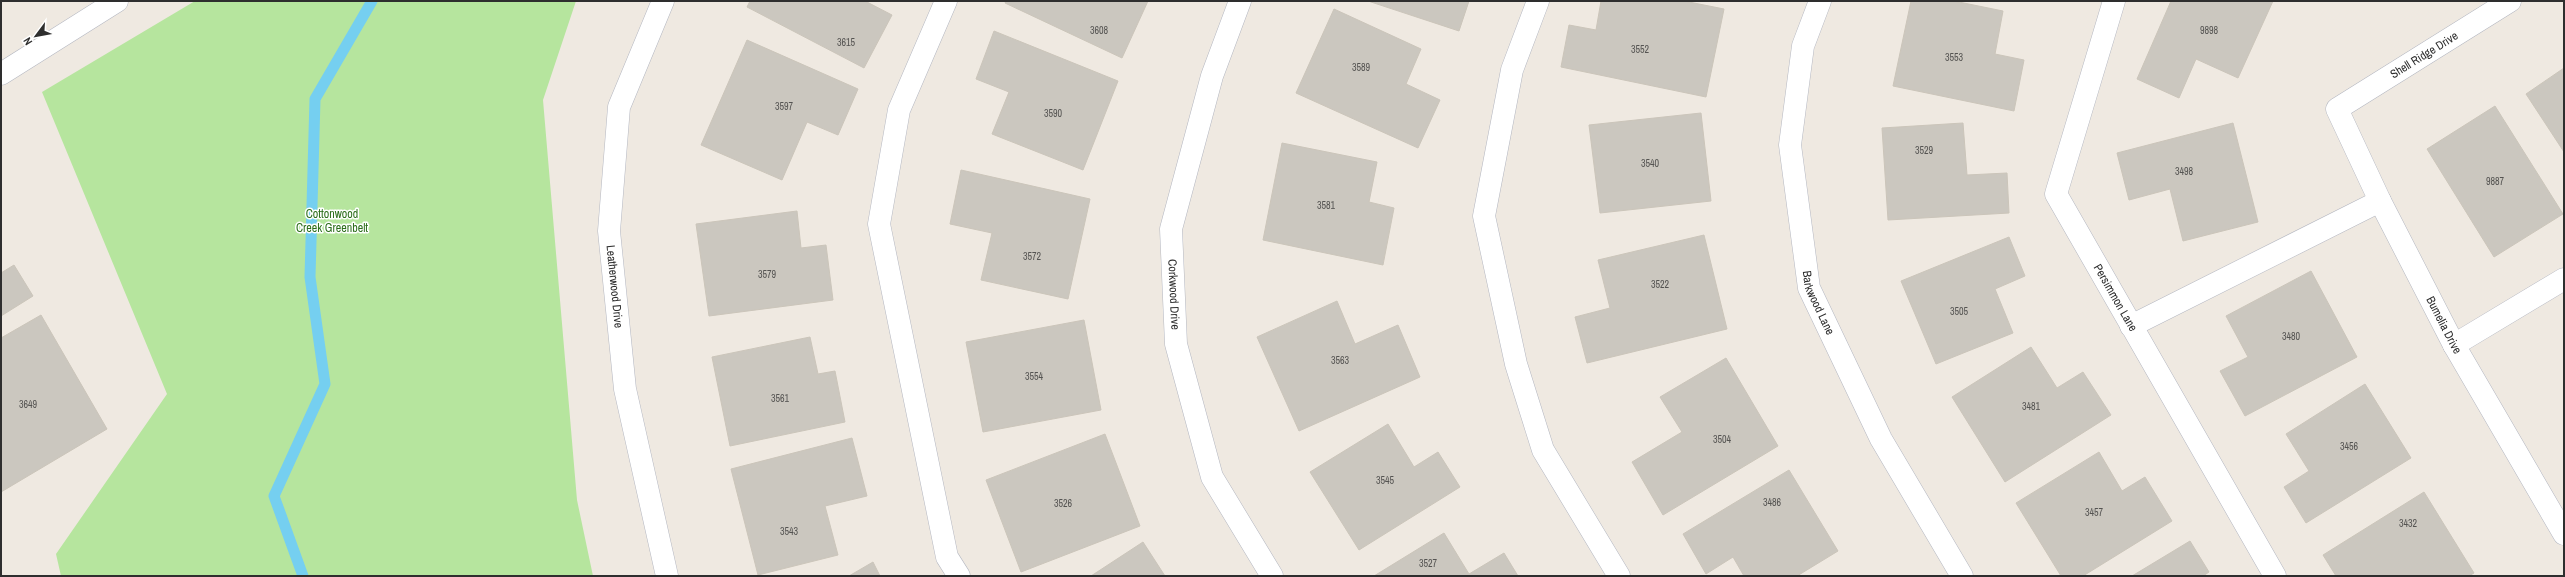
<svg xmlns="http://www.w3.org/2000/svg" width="2565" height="577" font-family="'Archivo Narrow',sans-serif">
  <rect width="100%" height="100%" fill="#efe9e1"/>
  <path fill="#b6e59e" d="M195 1H576L543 100 577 500 593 576H61L56 554 167 394 42 92Z"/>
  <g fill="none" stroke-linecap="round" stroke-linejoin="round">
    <path stroke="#75cff0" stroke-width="11" d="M303 576 274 496 325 384 310 277 315 99 372 1"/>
  </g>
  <path fill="#cbc7bf" stroke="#cbc5ba" d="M750 1H865L892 15 864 68 747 7Z
    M1006 1H1148L1122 58 1005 3Z
    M1368 1H1469L1459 31Z
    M1601 1H1684L1724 9 1706 97 1561 67 1569 25 1596 30Z
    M1911 1H1954L2003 11 1995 54 2024 60 2014 111 1893 86Z
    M2171 1H2273L2238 78 2196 59 2179 98 2137 79Z
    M1334 9 1421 49 1406 84 1440 100 1418 148 1296 93Z
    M994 31 1118 81 1083 170 992 134 1009 92 976 79Z
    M747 40 858 89 838 135 807 122 782 180 701 145Z
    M2564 68V152L2526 94Z
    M2495 106 2563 214 2494 257 2427 149Z
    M1701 113 1711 201 1600 213 1589 125Z
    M1963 123 1967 175 2007 173 2009 213 1888 220 1882 128Z
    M2233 123 2258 222 2183 241 2170 189 2129 200 2117 153Z
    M1282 143 1377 162 1369 202 1394 208 1383 265 1263 240Z
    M961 170 1090 199 1068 299 981 280 992 233 950 224Z
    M797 211 801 248 826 245 833 300 709 316 696 224Z
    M1704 235 1727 329 1587 363 1575 317 1610 308 1598 260Z
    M2009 237 2025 276 1995 289 2013 333 1936 364 1901 281Z
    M14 265 33 296 1 316V273Z
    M2311 271 2357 357 2245 416 2220 371 2248 357 2226 316Z
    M1337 301 1355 344 1398 325 1420 377 1299 431 1257 337Z
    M41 315 107 429 1 492V338Z
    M1084 320 1101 410 983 432 966 342Z
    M810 337 818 374 835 371 845 422 730 446 712 357Z
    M2031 347 2057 388 2083 372 2111 415 2005 482 1952 397Z
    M1726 358 1778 446 1663 515 1632 462 1682 432 1660 397Z
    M2365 384 2411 458 2306 523 2284 487 2309 471 2286 434Z
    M1388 424 1414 467 1438 452 1460 487 1359 550 1310 472Z
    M1105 434 1140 526 1021 572 986 480Z
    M852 438 867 496 825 506 838 555 758 575 731 469Z
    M2099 452 2122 491 2145 477 2172 521 2083 576H2061L2016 503Z
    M1789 470 1838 551 1797 576H1744L1733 557 1706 574 1683 534Z
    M2424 492 2474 573 2469 576H2336L2323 555Z
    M1444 533 1469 574 1504 553 1518 576H1374Z
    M2190 541 2209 572 2203 576H2132Z
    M1143 542 1165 576H1091Z
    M873 562 880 576H849Z"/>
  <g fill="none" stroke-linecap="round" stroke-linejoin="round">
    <g stroke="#b4b7c1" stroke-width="23">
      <g id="minor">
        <path id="s1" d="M663 1 619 107 609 231 625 389 667 576"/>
        <path d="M946 1 899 110 879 224 947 557 959 576"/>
        <path id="s2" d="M1240 1 1212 76 1171 229 1176 344 1212 477 1272 576"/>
        <path d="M1538 1 1512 70 1484 216 1516 364 1543 450 1619 576"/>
        <path id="s3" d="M1820 1 1803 46 1790 145 1809 288 1881 439 1962 576"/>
        <path id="s4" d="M2114 1 2056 194 2275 576"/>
        <path id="s5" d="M2510 1 2337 109 2380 201 2454 345 2564 534"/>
        <path d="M1 74 117 1"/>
        <path d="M2131 326 2380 201"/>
        <path d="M2454 345 2564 279"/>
      </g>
    </g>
    <use href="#minor" stroke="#fff" stroke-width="22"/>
  </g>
  <g text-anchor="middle" stroke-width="3" stroke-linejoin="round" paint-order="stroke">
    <g font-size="10" fill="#555452">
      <text x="1099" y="34">3608</text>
      <text x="2209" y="34">9898</text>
      <text x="846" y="46">3615</text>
      <text x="1640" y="53">3552</text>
      <text x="1954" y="61">3553</text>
      <text x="1361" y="71">3589</text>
      <text x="784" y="110">3597</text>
      <text x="1053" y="117">3590</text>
      <text x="1924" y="154">3529</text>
      <text x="1650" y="167">3540</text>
      <text x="2184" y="175">3498</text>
      <text x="2495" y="185">9887</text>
      <text x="1326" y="209">3581</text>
      <text x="1032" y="260">3572</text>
      <text x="767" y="278">3579</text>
      <text x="1660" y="288">3522</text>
      <text x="1959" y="315">3505</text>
      <text x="2291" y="340">3480</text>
      <text x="1340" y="364">3563</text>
      <text x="1034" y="380">3554</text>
      <text x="780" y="402">3561</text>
      <text x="28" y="408">3649</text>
      <text x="2031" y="410">3481</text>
      <text x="1722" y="443">3504</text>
      <text x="2349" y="450">3456</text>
      <text x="1385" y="484">3545</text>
      <text x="1772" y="506">3486</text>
      <text x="1063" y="507">3526</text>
      <text x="2094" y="516">3457</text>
      <text x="2408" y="527">3432</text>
      <text x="789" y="535">3543</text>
      <text x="1428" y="567">3527</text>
    </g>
    <g font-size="12" fill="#2e2e2e" stroke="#fff">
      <text transform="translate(2424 55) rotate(-32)" y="4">Shell Ridge Drive</text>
      <text dy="4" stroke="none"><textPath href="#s1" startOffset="295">Leatherwood Drive</textPath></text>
      <text dy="4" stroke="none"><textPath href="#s2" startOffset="304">Corkwood Drive</textPath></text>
      <text dy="4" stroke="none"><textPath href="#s4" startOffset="321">Persimmon Lane</textPath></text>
      <text dy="4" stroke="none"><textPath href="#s3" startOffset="309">Barkwood Lane</textPath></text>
      <text dy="4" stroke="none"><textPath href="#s5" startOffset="445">Bumelia Drive</textPath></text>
    </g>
    <g font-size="12" fill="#2c6e1b" stroke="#fff">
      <text x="332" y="218">Cottonwood<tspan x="332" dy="14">Creek Greenbelt</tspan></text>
    </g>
  </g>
  <rect width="2565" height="577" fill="none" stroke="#2e2e2e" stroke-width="4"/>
  <g transform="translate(36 36) rotate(238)" stroke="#ffffff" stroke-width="3" paint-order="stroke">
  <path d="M0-3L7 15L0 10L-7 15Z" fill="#2e2e2e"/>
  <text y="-6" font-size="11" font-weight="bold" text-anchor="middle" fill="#2e2e2e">N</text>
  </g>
</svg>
